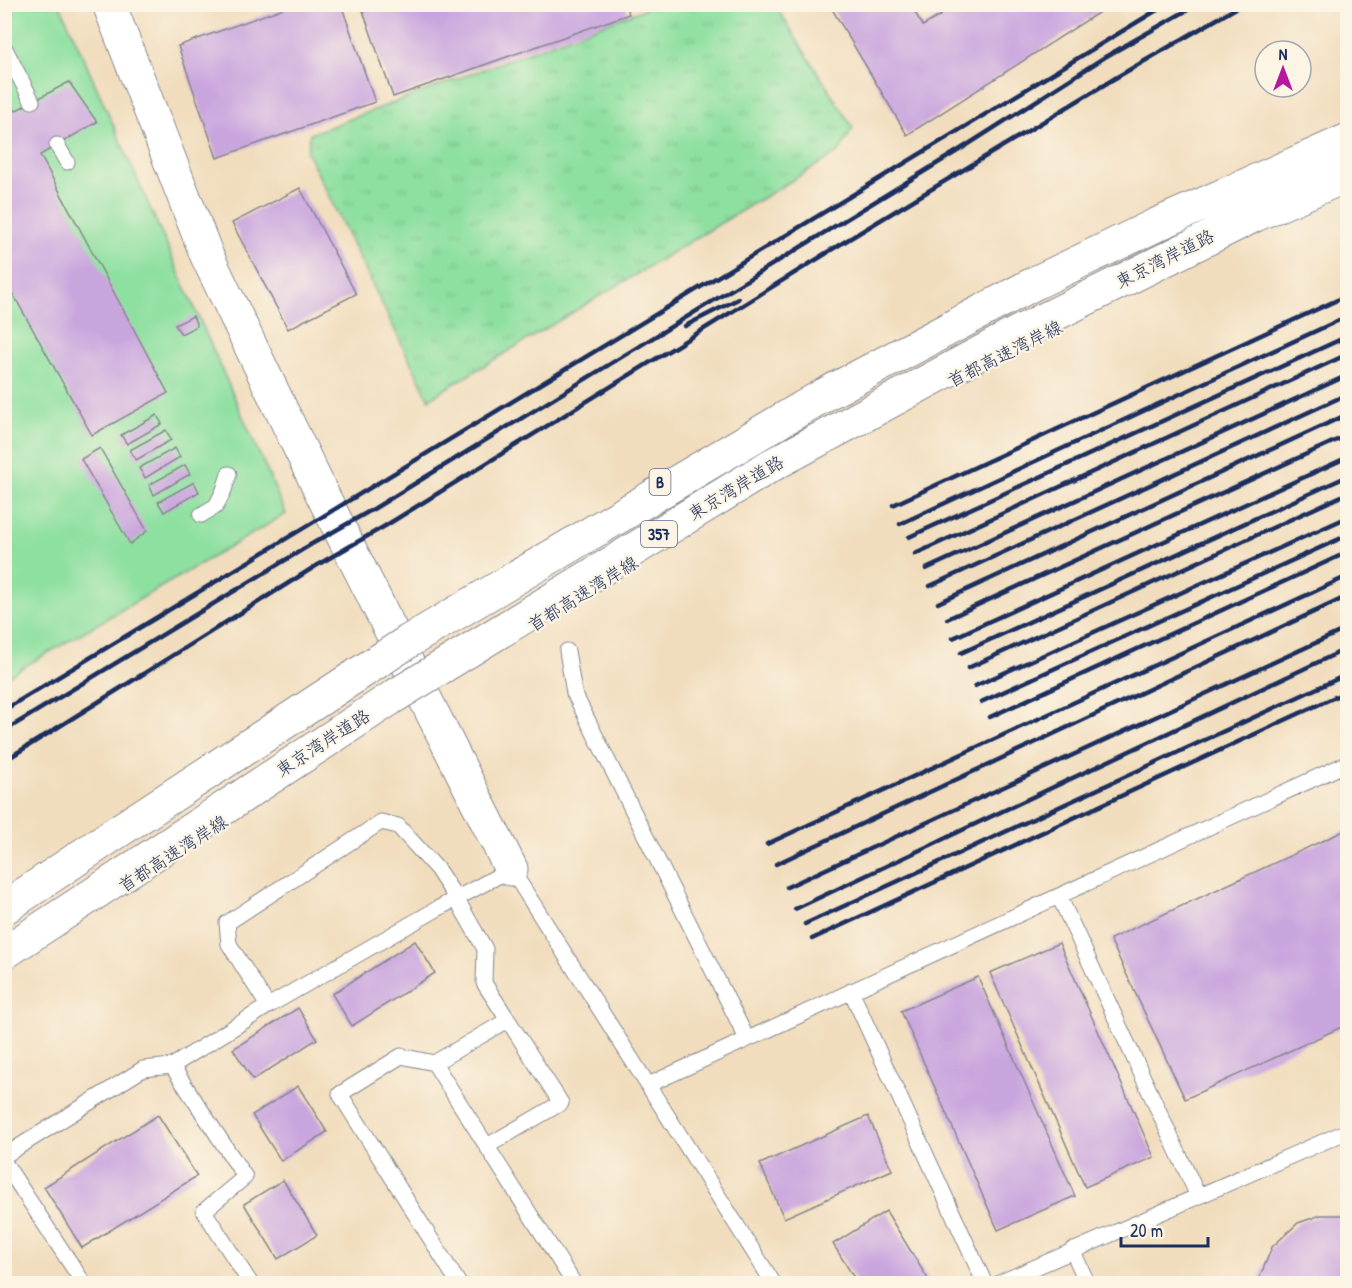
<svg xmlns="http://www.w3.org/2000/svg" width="1352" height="1288" font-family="'Patrick Hand','Klee One',sans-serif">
  <defs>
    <pattern id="park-tufts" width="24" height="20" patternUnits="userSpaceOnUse" patternTransform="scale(1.5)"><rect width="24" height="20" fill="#8ee0a0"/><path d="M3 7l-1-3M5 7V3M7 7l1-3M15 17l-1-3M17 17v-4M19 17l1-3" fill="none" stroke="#7ac08c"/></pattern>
  </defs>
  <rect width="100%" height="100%" fill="#fcf5e5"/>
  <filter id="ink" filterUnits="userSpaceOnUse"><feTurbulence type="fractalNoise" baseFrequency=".0167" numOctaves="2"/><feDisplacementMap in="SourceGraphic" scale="12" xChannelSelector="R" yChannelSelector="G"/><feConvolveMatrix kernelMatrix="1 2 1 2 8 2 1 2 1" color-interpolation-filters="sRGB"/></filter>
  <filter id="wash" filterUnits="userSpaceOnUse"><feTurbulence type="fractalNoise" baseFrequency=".008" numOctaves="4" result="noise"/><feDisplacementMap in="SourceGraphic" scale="24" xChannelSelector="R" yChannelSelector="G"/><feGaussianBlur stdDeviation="1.35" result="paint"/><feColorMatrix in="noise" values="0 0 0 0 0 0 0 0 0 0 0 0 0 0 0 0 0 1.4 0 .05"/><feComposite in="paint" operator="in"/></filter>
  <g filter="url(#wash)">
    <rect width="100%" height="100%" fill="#f1ddbd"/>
    <path fill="url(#park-tufts)" stroke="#54887f" stroke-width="1.5" d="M655 5H775L853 128 839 152 429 399 307 152 310 134Z"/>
    <path fill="#8ee0a0" stroke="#54887f" stroke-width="1.5" d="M4 5H60L286 514 5 678Z"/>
    <g id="blocks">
      <path fill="#c9a5de" d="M295 4H341L375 102 217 158 178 46Z
        M372 4H625L629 14 393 97 362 8Z
        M829 4H910L923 26 959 4H1112L907 135Z
        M69 82 97 122 40 155 168 393 92 435 4 278V93L15 111Z
        M300 188 356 294 288 329 232 223Z
        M193 316 197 326 181 334 175 325Z
        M157 415 162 424 127 444 121 435Z
        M166 430 171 440 136 460 130 450Z
        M100 448 147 531 130 544 81 459Z
        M175 448 180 457 145 478 139 468Z
        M185 465 190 474 154 495 149 485Z
        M194 482 199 492 164 512 158 502Z
        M1348 829V1024L1185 1099 1110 939Z
        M415 941 435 973 352 1026 332 994Z
        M1059 943 1154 1157 1085 1187 990 973Z
        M978 977 1075 1196 998 1230 901 1011Z
        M298 1008 317 1039 253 1080 233 1049Z
        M298 1086 327 1132 281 1161 252 1115Z
        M158 1115 197 1176 82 1248 44 1187Z
        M868 1116 892 1170 784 1218 760 1164Z
        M283 1180 317 1235 278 1259 244 1204Z
        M886 1211 928 1279 921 1284H858L833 1244Z
        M1321 1215H1348V1284H1260L1259 1279 1272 1247 1298 1223Z"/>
    </g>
  </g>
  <g filter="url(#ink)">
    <use href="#blocks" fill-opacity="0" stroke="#86868e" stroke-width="1.5"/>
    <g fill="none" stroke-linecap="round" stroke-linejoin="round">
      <g stroke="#86868e" stroke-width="17">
        <path id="lane" d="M4 47 32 101
          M57 145 67 162
          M201 515 216 506 224 490 229 474
          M567 651 574 693 747 1039
          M1059 896 1198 1196
          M851 991 985 1284
          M434 1063 573 1282 570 1284
          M172 1066 245 1177 204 1211 251 1284
          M648 1085 1348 763
          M487 1146 561 1103 508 1020
          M4 1156 143 1069 172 1066 268 1006
          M4 1162 84 1284
          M1072 1250 1088 1284
          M459 1284 340 1094 401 1056 434 1063 508 1020 484 983 485 949 456 898 437 869 398 826 381 822 227 923 229 944 268 1006 437 909 511 869 774 1284
          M997 1284 1348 1131"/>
      </g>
      <g stroke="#86868e" stroke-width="35">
        <path id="secondary" d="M109 4 207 256 322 494 511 869"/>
      </g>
      <use href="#lane" stroke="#fff" stroke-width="15"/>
      <use href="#secondary" stroke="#fff" stroke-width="33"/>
      <path stroke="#1b2f5e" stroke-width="4.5" d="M821 256 1117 77 1243 4
        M685 326 738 299
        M893 505 1348 295
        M900 524 1348 316
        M909 537 1348 336
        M915 554 1348 354
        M926 569 1348 375
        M930 586 1348 394
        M938 603 1348 414
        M947 619 1348 435
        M953 638 1348 457
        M961 653 1348 476
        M968 668 1348 493
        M975 686 1348 517
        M981 702 1348 535
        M4 710 1167 4
        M990 717 1348 552
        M4 731 310 545 375 508 964 147 1105 57 1198 4
        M4 761 319 564 385 526 827 253
        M767 844 1348 576
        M776 864 1348 596
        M787 887 1348 628
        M795 909 1348 648
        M805 924 1348 674
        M812 939 1348 691"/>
      <g stroke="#86868e" stroke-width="35" stroke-linecap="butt">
        <path id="highway-bridge" d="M4 908 117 832 409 641 824 395 1035 283 1156 225 1348 140
          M4 953 393 697 770 466 1017 333 1255 215 1348 175"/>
      </g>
      <use href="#highway-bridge" stroke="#fff" stroke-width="33"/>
    </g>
  </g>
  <g text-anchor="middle" stroke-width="4.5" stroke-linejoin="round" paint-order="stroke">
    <g fill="#fcf5e5" stroke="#5e6a86" stroke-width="1.5">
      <rect x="649.5" y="469" width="21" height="26" rx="4.5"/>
      <rect x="641" y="521" width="36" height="26" rx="4.5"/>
    </g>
    <g font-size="16" font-weight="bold" fill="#1b2f5e">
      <text x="660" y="488">B</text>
      <text x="659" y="540">357</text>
    </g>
    <g font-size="18" fill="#1b2f5e" stroke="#fcf5e5">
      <text transform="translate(1165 259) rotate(-27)" y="6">東京湾岸道路</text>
      <text transform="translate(1005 354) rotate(-27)" y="6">首都高速湾岸線</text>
      <text transform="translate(736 488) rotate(-31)" y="6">東京湾岸道路</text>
      <text transform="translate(583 594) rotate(-32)" y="6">首都高速湾岸線</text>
      <text transform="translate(323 743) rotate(-33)" y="6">東京湾岸道路</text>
      <text transform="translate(173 854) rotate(-33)" y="6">首都高速湾岸線</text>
    </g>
  </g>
  <rect width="1352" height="1288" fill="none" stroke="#fcf5e5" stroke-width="24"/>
  <g transform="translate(1283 69)"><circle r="28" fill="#fcf5e5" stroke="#a2a6af" stroke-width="1.5"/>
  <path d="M0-4.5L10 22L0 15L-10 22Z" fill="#b5179e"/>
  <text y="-9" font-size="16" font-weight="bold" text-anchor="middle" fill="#1b2f5e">N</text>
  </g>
  <path d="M1121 1237v9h87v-9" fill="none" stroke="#1b2f5e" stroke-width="3"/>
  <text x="1130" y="1237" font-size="18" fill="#1b2f5e" stroke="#fcf5e5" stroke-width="4.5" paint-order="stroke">20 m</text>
</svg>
